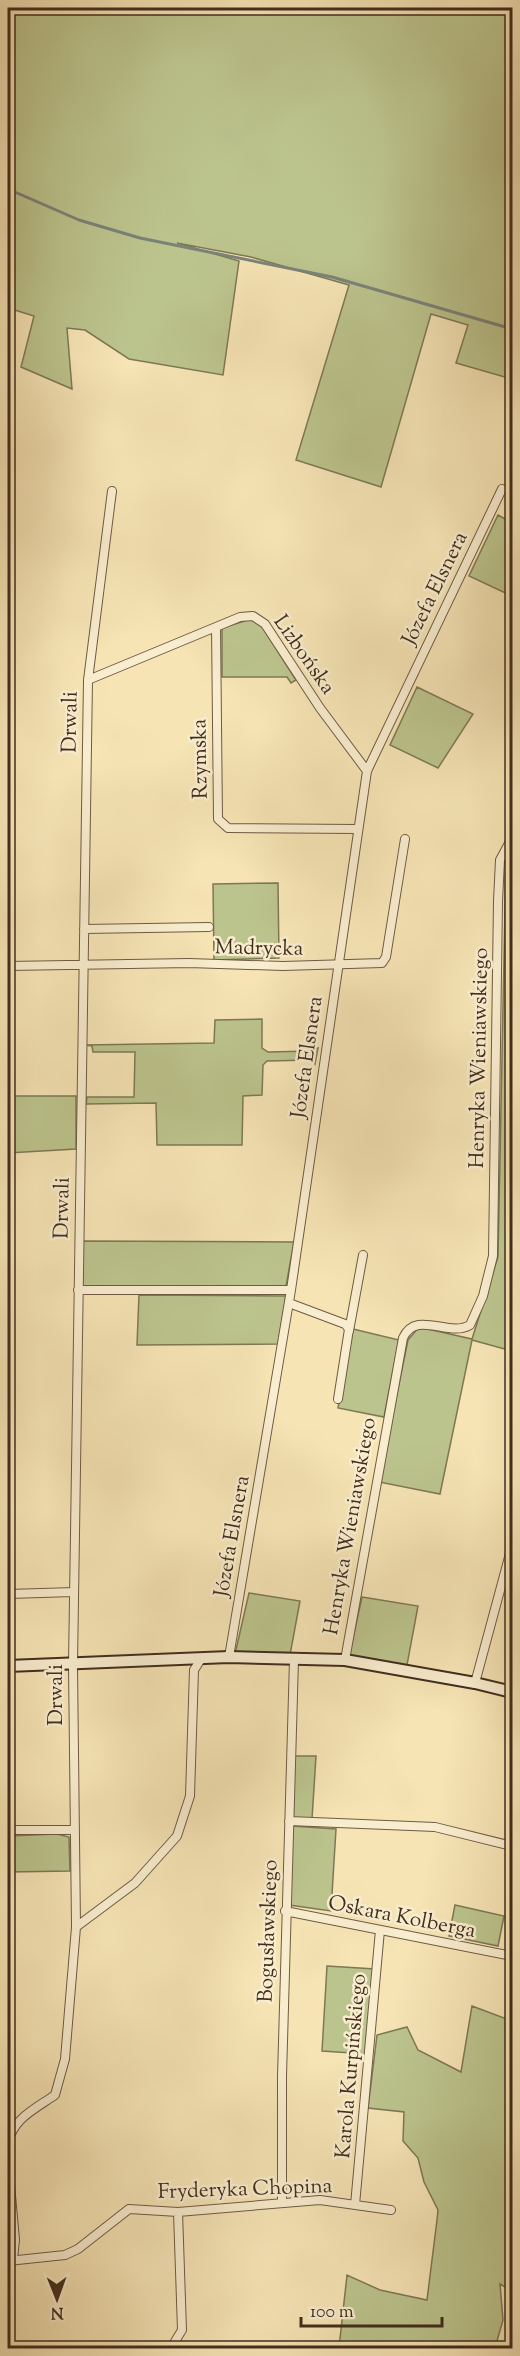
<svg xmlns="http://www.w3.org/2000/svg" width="520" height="2356" font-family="'Sorts Mill Goudy',serif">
  <rect width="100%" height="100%" fill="#f6e4b5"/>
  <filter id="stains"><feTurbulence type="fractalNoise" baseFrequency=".00333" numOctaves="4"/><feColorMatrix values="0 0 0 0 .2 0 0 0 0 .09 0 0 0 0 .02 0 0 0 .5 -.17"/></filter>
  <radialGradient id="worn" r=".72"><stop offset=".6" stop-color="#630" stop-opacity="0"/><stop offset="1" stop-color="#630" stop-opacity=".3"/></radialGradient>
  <path fill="#bcc48d" stroke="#7e7855" stroke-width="1.5" d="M8 8H512V379L456 363 468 325 431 314 381 487 296 460 349 285 251 257 177 243 239 261 223 375 129 359 85 330 67 328 72 389 21 367 34 316 8 308Z
    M498 515 512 523V596L469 576Z
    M251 619 261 625 296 680 291 683 287 677H222V628Z
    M417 687 473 714 438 768 390 745Z
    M512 847V1351L472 1340 440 1494 379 1482 408 1340 419 1327 472 1339 498 1257 506 858Z
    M278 883 279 958 214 960 213 884Z
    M262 1019V1048L268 1052 311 1051 318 1048 315 1064 312 1060 267 1061 263 1065 262 1095 243 1096 242 1145H157L156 1103 86 1104 87 1097H134L135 1052H93L92 1046 84 1045 214 1043 215 1020Z
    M8 1096H76V1149L8 1153Z
    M83 1241 294 1242 286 1286 82 1287Z
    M139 1295 286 1296 278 1344 137 1345Z
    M353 1329 399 1340 384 1417 338 1408Z
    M249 1593 300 1601 290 1655 235 1654Z
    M362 1597 418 1606 407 1665 349 1656Z
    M294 1756H316L312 1819 293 1818Z
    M292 1826 336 1829 331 1911 289 1905Z
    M57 1834 69 1837 70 1871 8 1872V1836Z
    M455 1905 504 1916 498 1946 449 1936Z
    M327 1966 375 1969 367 2054 322 2051Z
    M472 2006 512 2021V2301L510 2290 500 2284 503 2320 495 2348H339L347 2275 380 2290 427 2300 437 2220 438 2210 424 2182 418 2158 403 2141 404 2112 368 2108 377 2035 407 2027 418 2050 461 2072Z"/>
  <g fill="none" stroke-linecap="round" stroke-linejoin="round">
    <path stroke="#7a8379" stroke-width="3" d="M8 189 79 220 140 238 332 277 512 329"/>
    <g stroke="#6e5b43" stroke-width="10">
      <path id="street" d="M216 627 218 819 228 828 358 829
        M88 680 240 617 253 616 265 624 320 708 367 771
        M84 929 209 927
        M8 966 189 963 283 966 382 963 386 957 405 839
        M78 1290H291
        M289 1303 345 1324 349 1329 338 1399
        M349 1331 363 1255
        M8 1594 74 1592
        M229 1657 291 1290 367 771 502 489
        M345 1660 403 1338C416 1309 449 1338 470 1325L483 1296 493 1256 498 901 500 860 512 838
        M475 1683 512 1546
        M289 1821 435 1827 512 1846
        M8 1830H74
        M285 1911 512 1956
        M76 1927 73 1665 88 680 112 491
        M8 2144C12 2119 35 2109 55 2095L65 2059 76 1927 135 1883 177 1836 190 1796 194 1670 201 1659
        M8 2162 15 2240 13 2259
        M282 2203V2076L294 1660
        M355 2205 380 1930
        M8 2261 65 2255 78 2249 129 2209 178 2212 320 2200 391 2210
        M171 2348 182 2330 178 2212"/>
    </g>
    <g stroke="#412d1d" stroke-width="14">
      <path id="secondary" d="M8 1666 229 1657 345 1660 475 1683 512 1692"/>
    </g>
    <use href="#street" stroke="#f9edcf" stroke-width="8"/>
    <use href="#secondary" stroke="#f9edcf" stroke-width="10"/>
  </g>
  <g text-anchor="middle" stroke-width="5" stroke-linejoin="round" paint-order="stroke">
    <g font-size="21" fill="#412d1d" stroke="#f9edcf">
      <text transform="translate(434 588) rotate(-64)" y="7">Józefa Elsnera</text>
      <text transform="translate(305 654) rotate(55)" y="7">Lizbońska</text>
      <text transform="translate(69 722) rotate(-89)" y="7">Drwali</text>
      <text transform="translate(199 759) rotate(-91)" y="7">Rzymska</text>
      <text transform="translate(259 947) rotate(1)" y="7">Madrycka</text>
      <text transform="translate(306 1057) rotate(-82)" y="7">Józefa Elsnera</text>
      <text transform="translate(478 1058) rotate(-89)" y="7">Henryka Wieniawskiego</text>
      <text transform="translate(61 1208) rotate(-89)" y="7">Drwali</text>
      <text transform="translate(349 1526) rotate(-80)" y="7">Henryka Wieniawskiego</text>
      <text transform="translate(231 1536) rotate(-80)" y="7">Józefa Elsnera</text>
      <text transform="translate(55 1695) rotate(-90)" y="7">Drwali</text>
      <text transform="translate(402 1916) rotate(11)" y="7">Oskara Kolberga</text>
      <text transform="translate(267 1931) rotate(-88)" y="7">Bogusławskiego</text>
      <text transform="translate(350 2066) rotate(-85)" y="7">Karola Kurpińskiego</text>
      <text transform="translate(245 2188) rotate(-2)" y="7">Fryderyka Chopina</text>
    </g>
  </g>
  <rect width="520" height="2356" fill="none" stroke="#f6e4b5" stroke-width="30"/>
  <rect x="9" y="9" width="502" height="2338" fill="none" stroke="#412d1d" stroke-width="3"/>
  <rect x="15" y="15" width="490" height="2326" fill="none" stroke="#412d1d" stroke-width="1.5"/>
  <g transform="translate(57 2299) rotate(179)" stroke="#f9edcf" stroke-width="4.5" paint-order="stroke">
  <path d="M0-4.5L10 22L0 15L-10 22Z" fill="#412d1d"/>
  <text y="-9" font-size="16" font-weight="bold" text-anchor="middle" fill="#412d1d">N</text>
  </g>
  <path d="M301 2317v9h141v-9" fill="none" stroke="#412d1d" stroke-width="3"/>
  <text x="310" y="2317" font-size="18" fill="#412d1d" stroke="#f9edcf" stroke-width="4.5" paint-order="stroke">100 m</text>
  <rect width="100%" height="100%" filter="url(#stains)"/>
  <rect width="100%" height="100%" fill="url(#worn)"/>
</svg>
